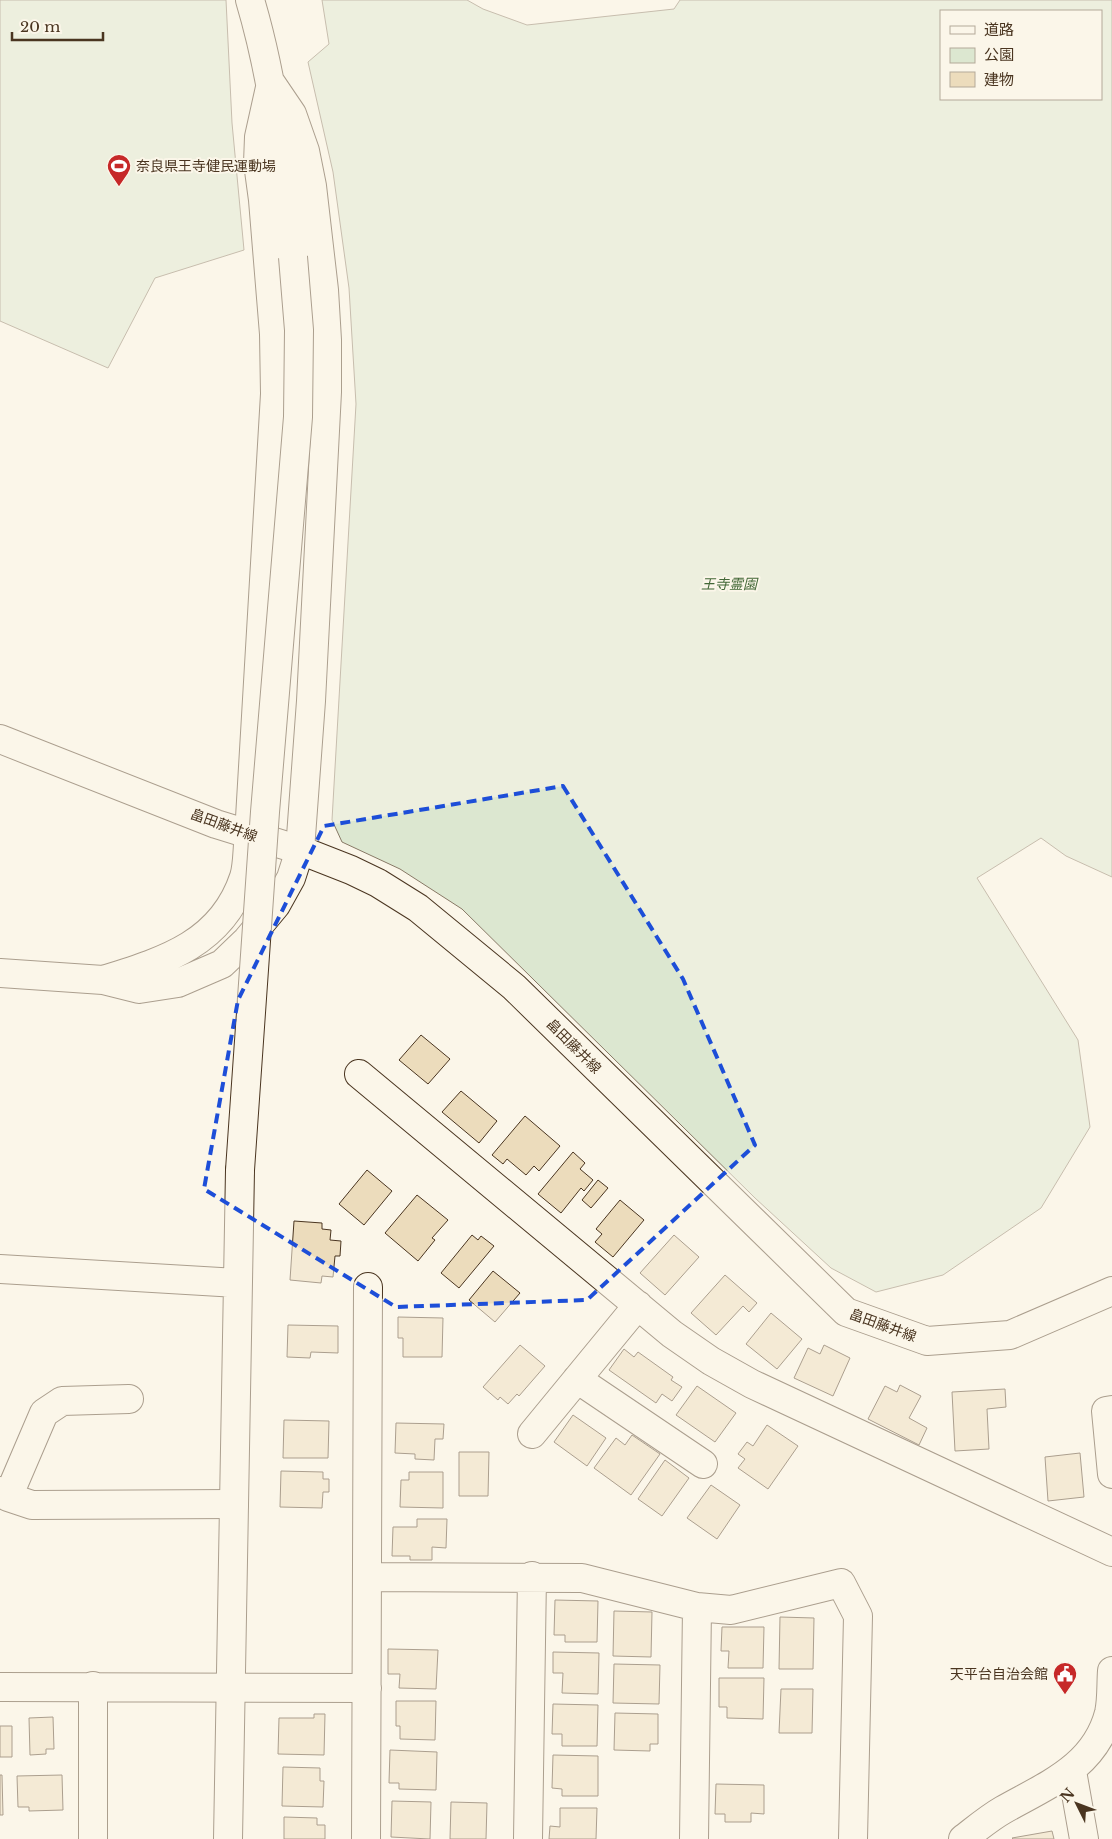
<svg xmlns="http://www.w3.org/2000/svg" width="1112" height="1839" font-family="'Libre Baskerville','Noto Sans JP',serif">
  <rect width="100%" height="100%" fill="#fbf6e9"/>
  <path fill="#dce7d0" stroke="#887966" fill-rule="evenodd" d="M0 0H226L232 123 244 250 155 278 108 368 0 321Z
    M322 0H467L483 9 527 25 674 9 680 0H1112V877L1066 856 1041 838 977 878 1078 1040 1090 1127 1041 1208 943 1275 876 1292 831 1268 755 1198 462 909 400 869 342 842 332 820 356 404 349 288 333 172 308 62 329 44ZM941 11H1101V99H941Z"/>
  <path fill="#ecdcbc" stroke="#4a3520" d="M421 1035 450 1059 428 1084 399 1060Z
    M461 1091 497 1121 479 1143 442 1112Z
    M525 1116 560 1146 539 1171 534 1166 526 1175 507 1159 503 1164 492 1155Z
    M573 1152 585 1163 580 1169 593 1180 584 1191 581 1188 561 1213 538 1194Z
    M367 1170 392 1191 364 1225 339 1204Z
    M598 1180 608 1188 591 1208 582 1200Z
    M417 1195 448 1220 432 1238 435 1240 418 1261 385 1233Z
    M620 1200 644 1220 613 1257 595 1242 602 1234 596 1229Z
    M294 1221 322 1223V1229L331 1230 330 1240 341 1241 340 1256H335L333 1277 322 1276 321 1283 290 1280Z
    M472 1235 478 1240 481 1236 494 1246 459 1288 441 1273Z
    M674 1235 699 1257 665 1295 640 1273Z
    M493 1271 520 1293 495 1322 469 1300Z
    M725 1275 757 1303 749 1312 743 1306 716 1335 691 1313Z
    M771 1313 802 1339 777 1369 746 1344Z
    M398 1317 443 1318 442 1357H403V1338H398Z
    M288 1325 338 1326V1353L311 1352 310 1358 287 1357Z
    M520 1345 545 1366 519 1396 517 1394 508 1404 500 1397 498 1400 483 1387Z
    M824 1345 850 1358 833 1396 794 1378 808 1348 820 1354Z
    M624 1349 634 1357 638 1352 673 1377 671 1380 682 1387 672 1401 662 1394 656 1403 609 1370Z
    M900 1385 921 1396 909 1418 927 1428 919 1445 868 1419 885 1386 897 1392Z
    M697 1386 736 1413 715 1442 676 1415Z
    M1005 1389 1006 1407 987 1409 989 1449 955 1451 952 1392Z
    M573 1415 606 1438 587 1466 554 1442Z
    M284 1420 329 1421 328 1458H283Z
    M396 1423 444 1424 443 1439H435L434 1460 415 1459V1454L395 1453Z
    M767 1425 798 1446 768 1489 738 1468 745 1459 738 1454 747 1442 753 1446Z
    M632 1435 660 1454 631 1495 594 1468 616 1438 625 1445Z
    M459 1452H489L488 1496H459Z
    M1080 1453 1084 1497 1048 1501 1045 1457Z
    M665 1460 689 1478 662 1516 638 1499Z
    M281 1471 323 1472V1479H329V1492H323L322 1508 280 1507Z
    M409 1472H443V1508L400 1507 401 1480H409Z
    M711 1485 740 1505 717 1539 687 1518Z
    M417 1519H447L446 1548 432 1547V1560H410V1556H392L393 1527H417Z
    M555 1600 598 1601 597 1642H565V1635H554Z
    M614 1611 652 1612 651 1657 613 1656Z
    M780 1617 814 1618 813 1669H779Z
    M722 1627H764L763 1668H728L729 1651H721Z
    M388 1649 438 1650 436 1689 399 1688 400 1674H388Z
    M553 1652 599 1653 598 1694 562 1693 563 1673H553Z
    M614 1664 660 1665 659 1704 613 1703Z
    M719 1678H764L763 1719 727 1718V1707H719Z
    M781 1689H813L812 1733H779Z
    M396 1701H436L435 1740 400 1739V1726H396Z
    M553 1704 598 1705 597 1746H562V1734H552Z
    M615 1713 658 1714V1744H650V1751L614 1750Z
    M314 1714H325L324 1755 278 1754 279 1718H314Z
    M53 1717 54 1749H46V1754L30 1755 29 1718Z
    M0 1726H12V1757H0Z
    M390 1750 437 1752 436 1790 399 1789V1783H389Z
    M553 1755 598 1756V1796H562V1789L552 1788Z
    M283 1767 320 1768V1781H324L323 1807 282 1806Z
    M0 1775H2L3 1815H0Z
    M62 1775 63 1810 29 1811V1807H18L17 1776Z
    M716 1784 764 1785V1814L751 1813V1822H725V1814H715Z
    M392 1801 431 1802 430 1839 391 1837Z
    M451 1802 487 1803 486 1839H450Z
    M560 1808H597L596 1839H549L550 1826 560 1827Z
    M284 1817 317 1818V1825H325V1839H284Z
    M1052 1831 1054 1839H1013L1012 1838Z"/>
  <g fill="none" stroke-linecap="round" stroke-linejoin="round">
    <g stroke="#4a3520" stroke-width="30">
      <path id="minor" d="M359 1074 672 1334 711 1361 752 1384 1112 1552
        M577 1379 703 1464
        M1112 1410 1106 1411 1112 1474
        M532 1434 638 1305
        M0 1491 8 1497 32 1505 234 1504
        M8 1497 44 1413 62 1401 129 1399
        M367 1577 582 1578 697 1607 731 1610 841 1583 858 1616 853 1839
        M0 1687 367 1688
        M1072 1771 1084 1839
        M93 1839V1686
        M366 1839 368 1287
        M528 1839 532 1576
        M694 1839 697 1607
        M963 1839C976 1829 989 1818 1003 1810 1047 1785 1095 1767 1109 1713 1112 1700 1111 1684 1112 1671"/>
    </g>
    <g stroke="#4a3520" stroke-width="30">
      <path id="tertiary" d="M250 0C275 84 284 170 293 257
        M0 973 103 980 139 989 178 983 222 964 247 940 276 905 291 878 300 850 311 701 327 392V340L324 290 312 186 305 151 292 114 271 83
        M103 980C164 961 222 944 244 877 248 864 247 848 249 835L275 394 274 334 263 200 258 163 259 137 271 83
        M0 1269 237 1283
        M228 1839 240 1170"/>
    </g>
    <g stroke="#4a3520" stroke-width="30">
      <path id="secondary" d="M0 739 216 824 300 850 351 870 378 883 418 908 514 987 846 1312 927 1341 1010 1335 1112 1291"/>
    </g>
    <use href="#minor" stroke="#fbf6e9" stroke-width="28"/>
    <use href="#tertiary" stroke="#fbf6e9" stroke-width="28"/>
    <use href="#secondary" stroke="#fbf6e9" stroke-width="28"/>
    <g stroke="#4a3520" stroke-width="30" stroke-linecap="butt">
      <path id="tertiary-bridge" d="M240 1170 265 812 298 417 299 330 293 257"/>
    </g>
    <use href="#tertiary-bridge" stroke="#fbf6e9" stroke-width="28"/>
  </g>
  <path d="M0 0H1112V1839H0ZM563 786 683 979 755 1145 587 1300 396 1307 204 1189 238 1000 324 826Z" fill="#fbf6e9" fill-opacity=".55" fill-rule="evenodd"/>
  <path fill="none" stroke="#1d4ed8" stroke-width="4" stroke-dasharray="10 6" stroke-linejoin="round" d="M563 786 683 979 755 1145 587 1300 396 1307 204 1189 238 1000 324 826Z"/>
  <defs>
    <g id="stadium-pin" transform="scale(1.25)"><path d="M0 17L-7.5 6A9.5 9.5 0 1 1 7.5 6Z" fill="#c62828" stroke="#fbf6e9"/><path d="M0-5a6.5 5 0 1 0 0 10a6.5 5 0 1 0 0-10ZM-3.5-1.8h7v3.6h-7Z" fill="#fff"/></g>
    <g id="civic-pin" transform="scale(1.25)"><path d="M0 17L-7.5 6A9.5 9.5 0 1 1 7.5 6Z" fill="#c62828" stroke="#fbf6e9"/><path d="M-.6-6.5H3V-4.5H.6V-3L4-1V1h2V6H-6V1h2V-1L-.6-3ZM-1.2 2.5V6h2.4V2.5Z" fill="#fff"/></g>
  </defs>
  <g fill-rule="evenodd">
    <use href="#stadium-pin" x="119" y="166"/>
    <use href="#civic-pin" x="1065" y="1674"/>
  </g>
  <g text-anchor="middle" stroke-width="4" stroke-linejoin="round" paint-order="stroke">
    <g font-size="14" fill="#4a3520" stroke="#fbf6e9" text-anchor="start">
      <text x="136" y="171">奈良県王寺健民運動場</text>
      <text x="1048" y="1679" text-anchor="end">天平台自治会館</text>
    </g>
    <g font-size="14" font-style="italic" fill="#436837" stroke="#fbf6e9">
      <text x="729" y="589">王寺霊園</text>
    </g>
    <g font-size="14" fill="#4a3520" stroke="#fbf6e9">
      <text transform="translate(224 825) rotate(20)" y="5">畠田藤井線</text>
      <text transform="translate(574 1046) rotate(45)" y="5">畠田藤井線</text>
      <text transform="translate(883 1325) rotate(20)" y="5">畠田藤井線</text>
    </g>
  </g>
  <rect x="940" y="10" width="162" height="90" fill="#fbf6e9" stroke="#b4a999"/>
  <rect x="950" y="26" width="25" height="8" fill="#fbf6e9" stroke="#b4a999"/>
  <text x="984" y="35" font-size="15" fill="#4a3520">道路</text>
  <rect x="950" y="48" width="25" height="15" fill="#dce7d0" stroke="#b4a999"/>
  <text x="984" y="60" font-size="15" fill="#4a3520">公園</text>
  <rect x="950" y="72" width="25" height="15" fill="#ecdcbc" stroke="#b4a999"/>
  <text x="984" y="85" font-size="15" fill="#4a3520">建物</text>
  <g transform="translate(1077 1804) rotate(312)" stroke="#fbf6e9" stroke-width="4" paint-order="stroke">
  <path d="M0-4L9 19L0 12L-9 19Z" fill="#4a3520"/>
  <text y="-8" font-size="14" font-weight="bold" text-anchor="middle" fill="#4a3520">N</text>
  </g>
  <path d="M12 32v8h91v-8" fill="none" stroke="#4a3520" stroke-width="2.5"/>
  <text x="20" y="32" font-size="15" fill="#4a3520" stroke="#fbf6e9" stroke-width="4" paint-order="stroke">20 m</text>
</svg>
